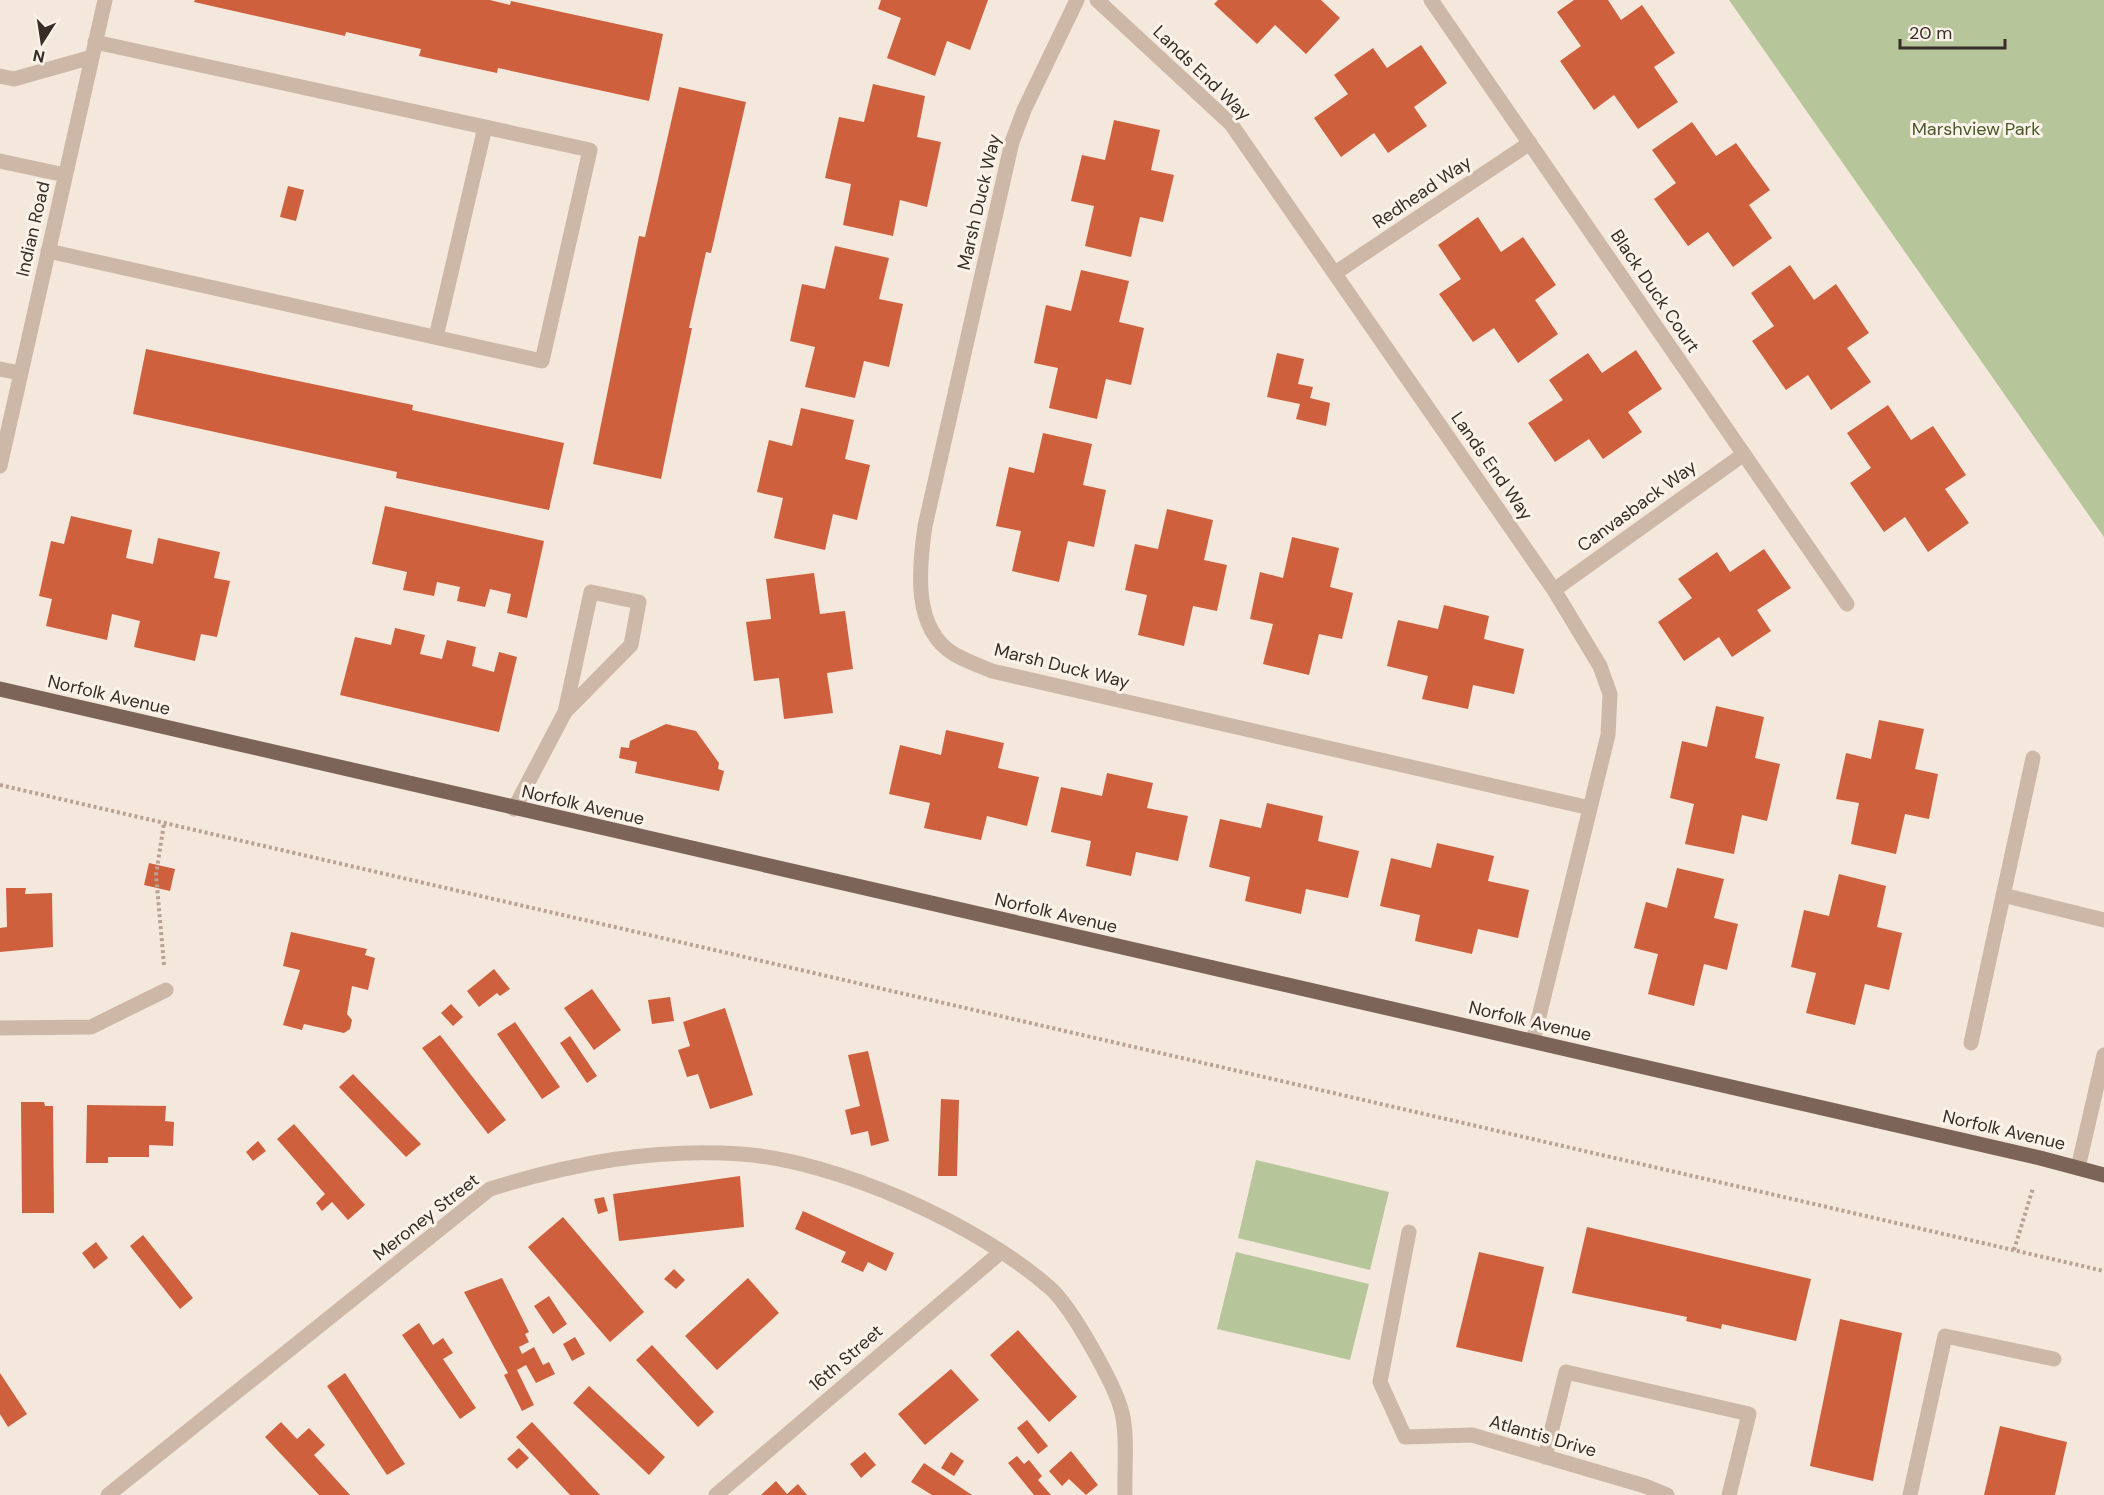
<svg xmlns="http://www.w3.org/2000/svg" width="2104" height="1495" font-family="'DM Sans',sans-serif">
  <rect width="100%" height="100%" fill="#f4e8dc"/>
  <path fill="#b7c59a" d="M1729 0H2104V537Z
    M1256 1160 1389 1192 1370 1270 1238 1238Z
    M1236 1252 1369 1284 1350 1360 1217 1329Z"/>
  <path fill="#cf603e" d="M195 0H490L510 5 511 1 663 34 649 101 498 68 497 73 419 56 421 49 346 32 345 36 194 2Z
    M881 0H988L970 50 947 41 935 76 887 58 901 18 878 9Z
    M1218 0H1321L1340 18 1306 54 1275 25 1257 44 1214 4Z
    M1574 0H1608L1621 20 1642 5 1675 53 1654 67 1678 102 1638 129 1614 95 1594 110 1560 61 1581 46 1557 12Z
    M1421 45 1447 83 1414 107 1427 126 1388 153 1374 133 1341 157 1314 118 1348 94 1334 75 1373 48 1387 68Z
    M873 84 925 96 917 137 941 142 927 207 900 200 893 236 843 225 851 184 825 178 839 117 864 122Z
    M679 87 746 102 711 253 706 252 689 328H692L661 479 593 464 639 236 645 237Z
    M1114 120 1160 130 1151 170 1174 175 1163 222 1140 217 1131 257 1085 246 1094 206 1071 201 1082 155 1105 160Z
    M1692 122 1716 156 1736 143 1770 190 1749 205 1772 238 1733 267 1708 232 1688 246 1654 199 1676 183 1652 150Z
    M288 186 304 190 296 221 280 217Z
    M1478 217 1501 252 1523 237 1556 285 1535 300 1558 334 1518 363 1494 328 1473 342 1439 294 1461 279 1438 245Z
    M835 246 889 258 879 299 903 304 889 367 864 361 855 398 805 387 815 347 790 341 802 284 825 289Z
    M1790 265 1814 300 1836 284 1869 333 1847 348 1871 382 1831 410 1808 375 1786 390 1752 341 1774 326 1751 293Z
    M1081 270 1129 281 1119 322 1144 328 1131 385 1106 379 1097 419 1049 408 1058 368 1034 363 1046 305 1071 311Z
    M146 349 413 405 412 410 564 443 549 510 396 478 397 472 133 414Z
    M1636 350 1662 389 1628 412 1642 432 1603 459 1589 439 1555 462 1528 423 1563 400 1549 380 1588 353 1602 373Z
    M1277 353 1304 359 1298 384 1313 387 1310 398 1330 403 1326 426 1296 419 1300 404 1267 397Z
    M1888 405 1911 440 1933 426 1966 475 1945 489 1969 523 1928 552 1905 517 1884 532 1850 483 1871 468 1847 433Z
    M801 408 854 420 845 459 870 465 857 520 833 514 825 550 774 538 783 498 757 492 769 440 792 446Z
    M1043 433 1092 444 1083 485 1106 490 1094 547 1068 541 1059 582 1012 571 1021 531 996 526 1009 467 1034 473Z
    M385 506 544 541 527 618 507 613 511 594 490 589 485 607 457 601 460 587 437 582 434 596 403 590 407 572 372 564Z
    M1167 509 1213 520 1204 560 1227 565 1217 611 1193 606 1184 646 1138 635 1147 595 1125 590 1135 544 1158 549Z
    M71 516 132 530 126 558 153 564 158 538 220 552 214 578 230 581 217 637 201 634 195 661 134 647 140 621 112 614 107 640 46 626 52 599 39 596 51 541 64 544Z
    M1292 537 1339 548 1330 587 1353 593 1342 639 1319 634 1309 675 1263 664 1273 624 1250 619 1260 572 1283 578Z
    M1764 549 1791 588 1757 610 1771 631 1732 657 1719 637 1684 661 1658 622 1692 598 1678 579 1717 552 1730 572Z
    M814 573 820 614 845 611 853 669 827 673 833 713 784 719 779 678 754 681 746 622 771 619 766 579Z
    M1444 605 1489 616 1484 639 1524 649 1514 694 1473 685 1468 709 1422 699 1428 676 1387 666 1398 620 1438 629Z
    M395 628 425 635 420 654 442 659 447 640 476 647 472 666 494 672 499 652 517 657 499 732 340 695 355 637 391 645Z
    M1716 706 1764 717 1755 758 1780 764 1767 821 1742 815 1734 854 1685 844 1694 804 1670 798 1682 741 1707 747Z
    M1879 720 1924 729 1915 769 1938 774 1929 819 1905 814 1896 854 1851 844 1859 803 1836 799 1846 753 1871 759Z
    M666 724 696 731 719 763 718 769 724 771 719 791 635 773 637 762 619 758 621 747 629 748 630 741Z
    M946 730 1004 743 998 768 1039 777 1027 826 987 816 981 840 924 828 930 803 889 794 900 745 941 755Z
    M1107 773 1153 783 1147 808 1188 816 1178 861 1136 852 1131 876 1086 866 1091 841 1051 832 1061 787 1102 796Z
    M1267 803 1323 816 1318 841 1359 851 1348 898 1306 889 1301 914 1245 901 1250 877 1209 867 1220 819 1261 828Z
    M1437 843 1494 856 1488 881 1529 890 1518 938 1478 929 1472 954 1415 941 1420 915 1380 906 1391 858 1431 868Z
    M149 863 175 869 170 891 144 885Z
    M1677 868 1724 879 1714 918 1738 924 1727 970 1704 964 1694 1006 1648 994 1658 954 1634 948 1646 902 1667 908Z
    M1839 874 1886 886 1877 927 1902 933 1889 990 1865 984 1855 1025 1806 1013 1816 973 1791 967 1804 910 1829 916Z
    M6 888H26L25 894 52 893 53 947 0 952V928L7 927Z
    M291 932 367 949 365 955 375 958 368 990 352 986 347 1014 352 1020 350 1029 344 1033 304 1024 302 1030 283 1025 300 970 283 966Z
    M494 969 510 989 500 996 497 993 479 1007 467 991Z
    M592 989 621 1030 594 1050 564 1008Z
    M670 997 674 1021 652 1024 648 1000Z
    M451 1004 463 1017 453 1026 441 1013Z
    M725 1008 753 1095 710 1109 698 1074 687 1077 678 1050 690 1046 683 1022Z
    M515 1022 560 1087 542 1099 497 1034Z
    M440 1035 506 1120 488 1134 422 1048Z
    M570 1036 597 1076 587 1083 560 1043Z
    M868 1051 889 1141 871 1146 868 1131 851 1135 845 1110 860 1106 848 1055Z
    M353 1074 421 1144 406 1157 339 1087Z
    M941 1099 959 1100 957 1176H938Z
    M21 1102H44L45 1106H53L54 1213H22Z
    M87 1105 166 1106 165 1121 174 1122 173 1146 149 1145V1157H108V1163H86Z
    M294 1124 365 1205 348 1220 332 1202 322 1211 316 1203 325 1194 277 1139Z
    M258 1141 266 1151 253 1161 246 1152Z
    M740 1176 744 1227 619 1241 613 1194Z
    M604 1197 608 1211 598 1214 594 1199Z
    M803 1211 894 1253 886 1271 868 1262 863 1272 841 1262 846 1252 795 1229Z
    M563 1217 644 1312 610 1342 528 1247Z
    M1587 1227 1811 1279 1796 1341 1722 1324 1721 1329 1686 1321 1687 1317 1572 1293Z
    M143 1235 193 1298 180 1309 130 1246Z
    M96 1242 108 1258 94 1269 82 1253Z
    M1479 1252 1544 1267 1522 1362 1456 1347Z
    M674 1269 685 1280 676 1289 664 1279Z
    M502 1278 529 1332 525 1334 529 1342 519 1347 522 1354 534 1347 543 1365 549 1362 555 1374 536 1383 526 1365 517 1370 534 1405 522 1411 504 1375 508 1373 464 1292Z
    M748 1278 779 1313 717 1370 685 1336Z
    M549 1296 567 1324 553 1334 534 1306Z
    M1840 1319 1902 1333 1873 1481 1810 1466Z
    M419 1323 433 1345 443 1338 453 1353 443 1359 476 1408 460 1419 402 1335Z
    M1018 1330 1077 1397 1049 1422 990 1355Z
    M575 1337 585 1354 572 1361 563 1344Z
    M652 1345 714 1412 698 1427 636 1360Z
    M951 1369 979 1400 925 1445 898 1414Z
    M0 1373 27 1414 8 1427 0 1414Z
    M345 1373 405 1464 387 1475 327 1386Z
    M589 1386 665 1457 649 1475 573 1403Z
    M1027 1420 1048 1446 1038 1454 1017 1428Z
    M281 1422 297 1439 309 1428 325 1445 314 1455 350 1495H319L265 1437Z
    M532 1422 600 1495H570L516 1437Z
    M2000 1426 2067 1442 2055 1495H1984Z
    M519 1448 529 1458 517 1469 507 1459Z
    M1071 1451 1098 1485 1086 1495 1069 1479 1062 1486 1049 1471Z
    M865 1452 876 1465 861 1478 850 1464Z
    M951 1452 964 1461 954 1476 941 1468Z
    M1017 1456 1024 1464 1029 1460 1042 1476 1038 1480 1051 1495H1034L1008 1463Z
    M924 1463 972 1495H932L911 1482Z
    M776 1481 787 1494 798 1484 807 1495H761Z"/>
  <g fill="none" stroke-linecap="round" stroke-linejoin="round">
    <path stroke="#b9a291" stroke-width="4" stroke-dasharray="3 3" stroke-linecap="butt" d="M0 785 2104 1271
      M164 965 156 875 164 823
      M2014 1250 2033 1188"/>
    <path stroke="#cdb8a7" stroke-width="15" d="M1077 0 1024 110 1012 142 925 526C919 567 912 629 954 654 966 661 980 666 992 671L1590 808
      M1097 0 1231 124 1554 590 1600 666 1610 694 1608 735 1533 1041
      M1431 0 1847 604
      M0 76 14 79 92 57
      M0 161 65 175
      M48 251 542 361 590 150 95 42
      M1335 273 1530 143
      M436 337 485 127
      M0 369 20 373
      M0 466 105 0
      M1554 590 1744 454
      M514 809 565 712 631 645 639 602 591 592 565 712
      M2003 895 2104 920
      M0 1028 91 1027 166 990
      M1971 1043 2033 758
      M2078 1168 2104 1055
      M1409 1232 1380 1382 1405 1437 1472 1435 1645 1486 1667 1495
      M1545 1457 1566 1372 1749 1414 1729 1495
      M108 1495 490 1189C573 1163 654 1148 741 1154 837 1161 978 1224 1050 1288 1071 1306 1116 1386 1122 1413 1128 1436 1124 1471 1125 1495
      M716 1495 1001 1252
      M1910 1495 1945 1336 2054 1359"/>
    <path stroke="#7c6458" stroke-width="15" d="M0 689 2040 1158 2104 1175"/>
  </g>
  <g text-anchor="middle" stroke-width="6" stroke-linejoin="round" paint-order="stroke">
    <g font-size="18" fill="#392d28" stroke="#fbf3e9">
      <text transform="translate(1202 73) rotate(44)" y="6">Lands End Way</text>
      <text transform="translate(1422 192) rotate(-34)" y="6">Redhead Way</text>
      <text transform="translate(979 202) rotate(-77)" y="6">Marsh Duck Way</text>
      <text transform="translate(33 229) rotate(-77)" y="6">Indian Road</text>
      <text transform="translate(1655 291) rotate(56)" y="6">Black Duck Court</text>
      <text transform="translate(1492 466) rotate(55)" y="6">Lands End Way</text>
      <text transform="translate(1637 506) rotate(-36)" y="6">Canvasback Way</text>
      <text transform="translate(1062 666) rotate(14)" y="6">Marsh Duck Way</text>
      <text transform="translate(109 695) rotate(13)" y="6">Norfolk Avenue</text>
      <text transform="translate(583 805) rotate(13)" y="6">Norfolk Avenue</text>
      <text transform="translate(1056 913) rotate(13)" y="6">Norfolk Avenue</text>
      <text transform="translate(1530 1021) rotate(13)" y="6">Norfolk Avenue</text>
      <text transform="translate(2004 1130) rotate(13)" y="6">Norfolk Avenue</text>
      <text transform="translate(426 1217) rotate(-38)" y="6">Meroney Street</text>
      <text transform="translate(846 1358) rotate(-41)" y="6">16th Street</text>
      <text transform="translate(1543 1436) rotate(16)" y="6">Atlantis Drive</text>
    </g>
    <g font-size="18" fill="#485a29" stroke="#fbf3e9">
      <text x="1976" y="135">Marshview Park</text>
    </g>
  </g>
  <g transform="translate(42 42) rotate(192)" stroke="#fbf3e9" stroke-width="4.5" paint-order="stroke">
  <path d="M0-4.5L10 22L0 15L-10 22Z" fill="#392d28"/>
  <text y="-9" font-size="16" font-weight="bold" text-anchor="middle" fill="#392d28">N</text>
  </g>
  <path d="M1900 39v9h105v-9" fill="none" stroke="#392d28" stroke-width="3"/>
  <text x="1909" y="39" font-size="18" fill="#392d28" stroke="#fbf3e9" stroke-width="4.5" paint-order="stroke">20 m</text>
</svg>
